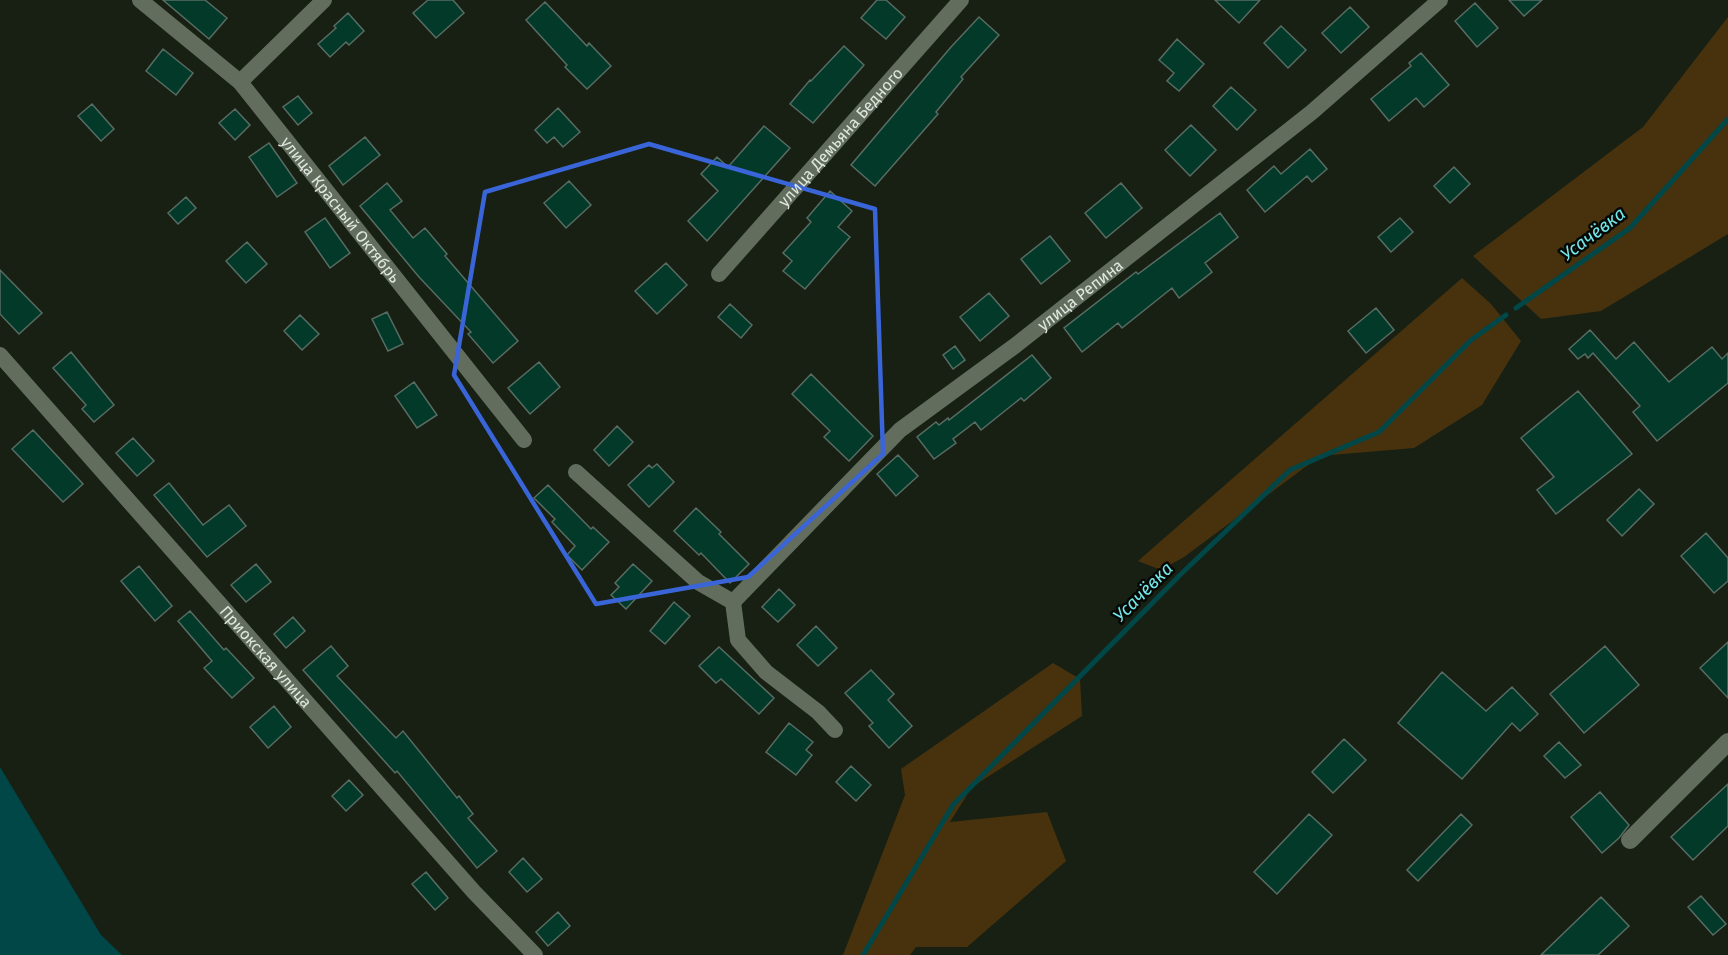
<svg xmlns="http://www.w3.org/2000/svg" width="1728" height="955" font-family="'Fira Sans',sans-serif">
  <rect width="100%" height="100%" fill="#172013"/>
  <path fill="#48320e" d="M1728 17V234L1601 311 1541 319 1473 256 1643 127Z
    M1462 278 1491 304 1521 341 1482 405 1414 448 1320 456 1184 557 1161 570 1138 561Z
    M1053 663 1080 679 1082 716 972 787 950 822 1047 812 1066 861 967 947H916L910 955H843L905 795 901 769Z"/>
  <path fill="#014748" d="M0 767 101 935 122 955H0Z"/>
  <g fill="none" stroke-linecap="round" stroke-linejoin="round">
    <path stroke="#014748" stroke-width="5" d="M1516 308 1630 228 1728 119
      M863 955 953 805 1181 574 1290 470 1379 432 1471 340 1506 315"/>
  </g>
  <path fill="#023929" stroke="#586c63" stroke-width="1.5" d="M163 0H205L227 18 209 39Z
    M428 0H453L464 13 436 38 413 13Z
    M877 0H886L905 17 886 39 861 18Z
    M1215 0H1260L1239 23Z
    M1509 0H1542L1524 16Z
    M545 2 587 46 589 43 611 66 587 89 565 67 567 65 526 20Z
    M1475 3 1498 28 1477 47 1455 21Z
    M1350 7 1369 27 1341 53 1322 33Z
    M348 13 364 31 349 45 346 42 330 57 318 44 336 28 334 26Z
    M979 17 999 35 961 77 963 79 936 112 938 114 875 186 851 165 951 47Z
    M1281 26 1306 50 1288 68 1264 43Z
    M1177 39 1204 64 1179 91 1167 81 1174 73 1159 60Z
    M844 46 864 65 813 123 790 104 810 80 811 81Z
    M163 49 193 73 176 95 146 71Z
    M1421 53 1449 85 1424 107 1416 98 1389 121 1371 99 1411 66 1409 63Z
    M1231 87 1256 110 1237 130 1213 106Z
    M298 96 312 113 298 125 283 107Z
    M92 104 114 129 101 141 78 116Z
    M558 108 580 132 563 147 554 137 547 143 535 130Z
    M235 109 250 125 235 140 219 123Z
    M1191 125 1216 150 1190 176 1165 150Z
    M764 126 790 148 707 241 688 221 718 191 701 174 717 157 728 167Z
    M365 137 380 155 343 185 329 166Z
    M269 143 297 183 277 197 249 157Z
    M1310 149 1327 169 1312 182 1307 176 1265 212 1247 190 1274 166 1281 174Z
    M1454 167 1470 184 1450 203 1434 186Z
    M569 181 591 205 566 228 544 203Z
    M387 183 402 201 390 210 413 238 425 228 447 254 445 256 518 341 493 363 468 334 471 332 419 277 360 206Z
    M1121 183 1142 208 1106 238 1085 213Z
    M830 191 852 211 838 227 850 237 805 289 783 271 792 261 783 253 811 222 807 218Z
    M186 197 196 208 178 224 168 213Z
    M1220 213 1238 237 1205 263 1212 272 1179 298 1172 288 1122 328 1118 323 1082 352 1064 328 1136 272 1138 274Z
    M325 218 350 253 330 268 305 232Z
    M1400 218 1413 232 1391 252 1378 237Z
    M1050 236 1070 261 1041 284 1021 259Z
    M247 242 267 264 246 283 226 261Z
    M666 263 687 285 657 314 635 291Z
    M0 270 42 313 19 334 0 314Z
    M989 293 1009 316 980 341 960 317Z
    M730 304 752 325 741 338 718 317Z
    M1376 308 1394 330 1366 353 1348 331Z
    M387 312 403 344 388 351 372 319Z
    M300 315 319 334 302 350 284 331Z
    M1590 330 1616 359 1634 342 1669 382 1712 347 1722 359 1728 353V383L1657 441 1633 412 1640 406 1593 353 1588 358 1585 354 1578 359 1569 349Z
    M955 346 965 360 953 369 943 355Z
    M71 352 114 405 94 422 82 409 86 405 53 368Z
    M1032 355 1051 378 1024 401 1021 398 981 430 975 422 953 439 956 443 934 459 917 437 936 422 939 425 948 418 949 420Z
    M539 362 560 387 530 414 508 388Z
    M811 374 873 436 849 461 824 437 830 431 792 394Z
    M414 382 437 415 417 428 395 396Z
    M1578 391 1632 454 1556 514 1537 490 1554 477 1521 438Z
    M617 426 633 442 609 466 594 450Z
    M33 430 83 484 63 502 12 449Z
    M133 438 154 461 137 476 116 453Z
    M898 455 918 476 896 496 877 474Z
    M657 464 674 482 649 507 628 485 649 465 652 468Z
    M169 483 203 525 229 505 246 526 207 557 154 495Z
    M548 485 591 529 593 527 609 542 582 570 567 555 575 546 552 522 555 519 534 498Z
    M1639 489 1654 504 1622 536 1607 520Z
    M696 508 721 532 719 534 749 564 730 583 701 553 699 555 674 531Z
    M1706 533 1728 558V581L1714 593 1681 556Z
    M256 564 271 582 246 602 231 585Z
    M633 564 652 581 626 609 611 595 619 587 615 583Z
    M139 566 172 606 155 621 121 581Z
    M779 589 795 605 778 622 762 607Z
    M674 602 690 616 665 644 650 631Z
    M190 611 224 650 226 648 254 678 232 698 204 668 212 661 178 621Z
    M293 617 305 631 286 648 274 634Z
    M816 626 837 648 818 666 797 645Z
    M1728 642V698L1700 668Z
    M331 646 348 666 337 676 396 738 403 731 457 798 459 796 473 814 468 818 497 851 477 868 397 771 395 773 303 670Z
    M1605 646 1639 685 1584 733 1550 694Z
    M719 647 774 698 759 714 721 679 716 683 699 666Z
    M871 670 894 694 888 700 912 726 889 748 869 726 873 723 845 693Z
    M1442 672 1486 711 1512 687 1538 714 1520 731 1512 723 1462 779 1398 723Z
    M274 706 291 727 268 748 250 727Z
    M789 723 813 742 806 750 812 755 796 775 766 752Z
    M1344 739 1366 760 1333 793 1312 772Z
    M1559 742 1581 765 1565 778 1544 756Z
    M851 766 871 785 856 801 836 782Z
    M349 780 363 795 346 811 332 796Z
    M1728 784V826L1693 860 1671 837Z
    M1600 792 1629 825 1619 838 1602 853 1571 817Z
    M1309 814 1332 835 1277 894 1254 872Z
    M1461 814 1472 825 1418 881 1407 870Z
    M523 858 542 879 527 892 509 872Z
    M426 872 448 898 435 910 412 884Z
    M1701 896 1726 924 1713 935 1688 907Z
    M1601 897 1629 926 1598 955H1541Z
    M558 912 570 926 548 946 536 932Z"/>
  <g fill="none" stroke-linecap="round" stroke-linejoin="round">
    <g stroke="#626d5e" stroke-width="16">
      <path id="s1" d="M140 0 240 82 524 440"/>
      <path d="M240 82 324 0"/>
      <path id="s2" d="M719 274 961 0"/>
      <path id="s3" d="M0 355 474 892 535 955"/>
      <path d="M576 472 698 582 733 602 738 640 766 672 818 712 835 730"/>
      <path id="s4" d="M733 602 900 430 1016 345 1312 112 1440 0"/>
    </g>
    <path stroke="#626d5e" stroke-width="18" d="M1630 840 1728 742"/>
  </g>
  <path fill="none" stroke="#3a65d9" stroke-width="4.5" stroke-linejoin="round" d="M649 144 875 209 883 454 748 577 596 604 454 375 485 192Z"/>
  <g text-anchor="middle" stroke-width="5" stroke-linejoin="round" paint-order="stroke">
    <g font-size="16" fill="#e0e7de" stroke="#050804">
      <text dy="6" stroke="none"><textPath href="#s2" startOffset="183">улица Демьяна Бедного</textPath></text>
      <text dy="6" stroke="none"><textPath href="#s1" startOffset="292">улица Красный Октябрь</textPath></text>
      <text dy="6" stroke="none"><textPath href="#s4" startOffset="465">улица Репина</textPath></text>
      <text dy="6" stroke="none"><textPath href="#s3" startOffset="402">Приокская улица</textPath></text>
    </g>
    <g font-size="18" font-style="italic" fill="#74e9eb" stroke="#050804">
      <text transform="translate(1593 234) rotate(-37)" y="6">Усачёвка</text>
      <text transform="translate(1143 592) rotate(-45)" y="6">Усачёвка</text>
    </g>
  </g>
</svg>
